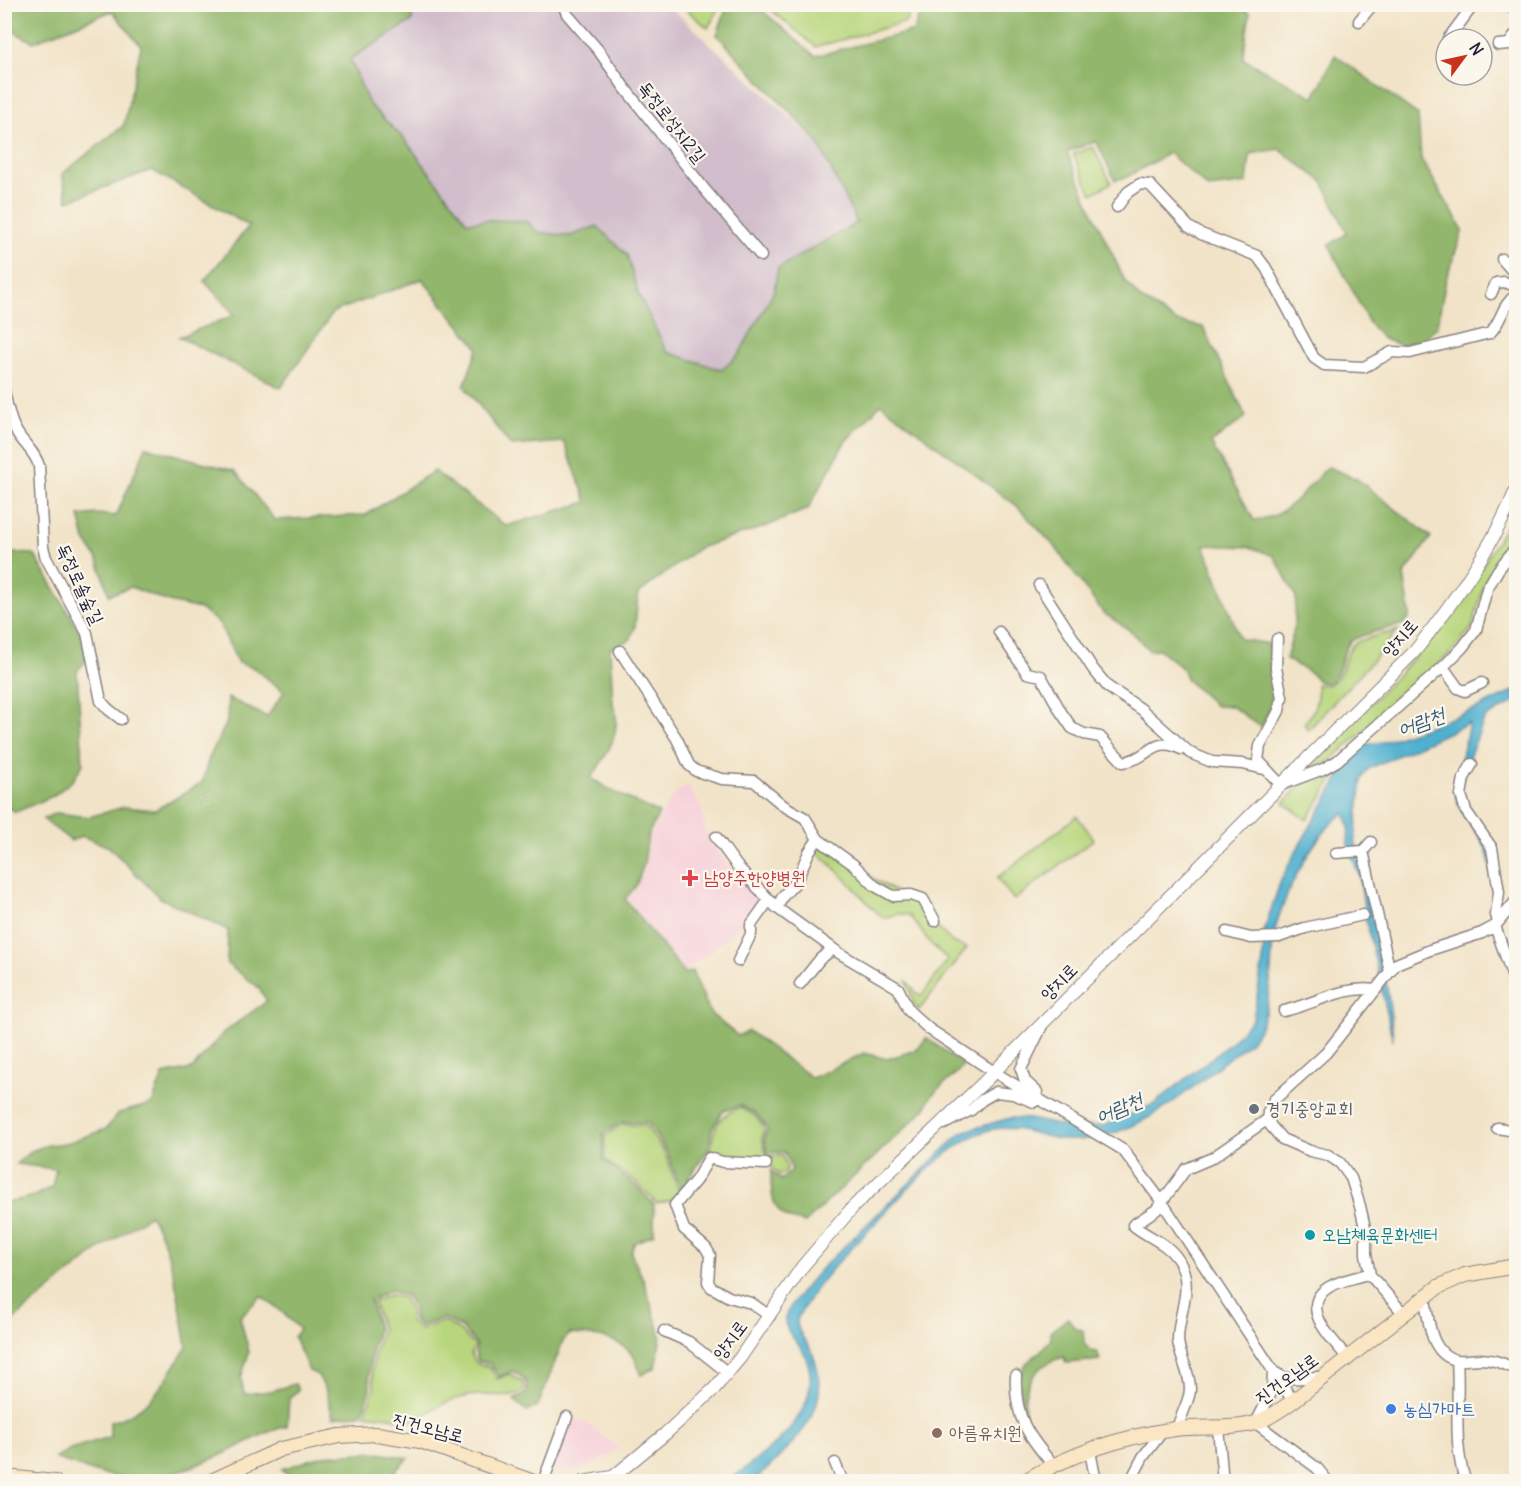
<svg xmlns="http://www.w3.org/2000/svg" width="1521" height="1486" font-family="Delius,'Poor Story',sans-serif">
  <rect width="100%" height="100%" fill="#fbf7ec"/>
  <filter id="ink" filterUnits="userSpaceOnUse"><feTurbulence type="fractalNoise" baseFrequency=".0167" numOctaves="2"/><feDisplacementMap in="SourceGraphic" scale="12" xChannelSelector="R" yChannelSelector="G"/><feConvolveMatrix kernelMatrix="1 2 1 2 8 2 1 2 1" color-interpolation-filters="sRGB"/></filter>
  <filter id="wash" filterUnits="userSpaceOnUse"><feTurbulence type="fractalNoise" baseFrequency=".008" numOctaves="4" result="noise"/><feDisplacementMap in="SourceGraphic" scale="24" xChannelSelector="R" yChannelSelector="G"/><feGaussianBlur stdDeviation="1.35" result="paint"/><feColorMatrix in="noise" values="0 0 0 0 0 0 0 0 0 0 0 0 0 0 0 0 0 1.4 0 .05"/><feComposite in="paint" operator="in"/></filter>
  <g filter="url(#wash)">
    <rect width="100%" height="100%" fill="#f1e3c7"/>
    <path fill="#f6cfd9" d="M687 785 702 809 705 832 715 849 761 904 732 934 685 971 664 947 628 899 638 887 646 865 650 836 671 798Z
      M571 1419 584 1422 619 1448 599 1461 581 1469 567 1472 550 1471Z"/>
    <path fill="#d1bdcb" d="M412 5H668L817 142 857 224 778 268 774 291 739 354 722 370 667 352 638 293 627 255 598 226 570 236 537 232 490 220 467 223 405 140 369 104 350 59 412 21Z"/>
    <path fill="#b8d67d" stroke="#6d7c5c" stroke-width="1.5" d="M681 5H720L708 28Z
      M765 5H912L906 22 816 47Z
      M1093 147 1111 183 1092 194 1073 154Z
      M1516 515V534L1513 546 1489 574 1483 588 1472 628 1453 650 1429 673 1331 760 1305 772 1436 635 1476 576 1510 519Z
      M1398 630 1373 660 1308 730 1304 724C1315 712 1319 700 1317 684L1329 685C1348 671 1342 656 1353 645 1360 638 1387 634 1398 630Z
      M1342 765 1307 820 1284 803 1301 784Z
      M1077 816 1094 839 1014 900 997 878Z
      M823 847 908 900C926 906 925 911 932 926L939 929 952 942 967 948 919 1010 915 1006 906 980 918 995H922L948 960 931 944 909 915 898 914 883 918C860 897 841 870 815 851L818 848Z
      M740 1107 755 1116 764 1128 762 1139 767 1156H783L787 1167 786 1172 780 1175 772 1168 769 1161 722 1158 710 1152C714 1128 715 1117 740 1107Z
      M622 1124 646 1126 665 1153 679 1192 670 1201 657 1203 637 1183 605 1160V1136Z
      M390 1295 403 1297 411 1312 409 1321 420 1330 444 1321 460 1331 475 1346 471 1353 476 1363 490 1367 497 1379 510 1374 524 1383V1391C507 1399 496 1394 478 1395 453 1396 433 1408 414 1422L390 1417 365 1414 374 1388 372 1371 375 1351 382 1329 373 1302Z"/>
    <path fill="#92b76c" stroke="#5a6c54" stroke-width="1.5" d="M214 4 228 11 282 4 412 5V21L350 59 369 104 405 140 467 222 490 220 527 221 537 232 570 236 597 226 627 255 638 293 667 352 722 370 739 354 774 291 778 268 857 223 817 141 717 35 727 6 763 11 815 56 914 31 922 5H1234L1250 13 1243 59 1314 97 1335 55 1418 115 1421 159 1463 230 1446 279 1437 326 1421 341 1401 345 1383 339 1369 323 1329 245 1347 233 1323 182 1279 149 1250 154 1247 183 1208 188 1169 153 1127 177 1115 180 1096 141 1067 152 1093 213 1125 281 1141 299 1177 322 1203 327 1246 417 1211 443 1254 520C1260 519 1267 518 1273 516 1294 507 1312 482 1328 467L1357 479 1431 537 1404 575 1410 613 1409 618 1403 624C1392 628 1356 635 1350 642 1339 654 1345 670 1328 683L1318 681 1311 673 1286 659 1294 630 1296 597 1274 556 1250 547 1204 545 1240 639 1269 644C1272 678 1278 697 1261 727L1231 706H1216L1187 680 1182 668 1159 649 1149 650 1128 629 1103 613 1056 548 1018 507 881 404 845 442 808 509 767 526 699 548 638 594 635 627 630 640 610 648 613 705C624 730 605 758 591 778L610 790 659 813 648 835 644 864 636 886 625 899 685 974 692 971 711 1014 738 1036 748 1031 812 1078 864 1053 887 1059 916 1050 927 1038 963 1065C953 1081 930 1089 926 1108L805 1223C799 1221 791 1220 786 1217 770 1208 771 1186 771 1171L781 1180 792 1170 785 1152 768 1153 764 1139 767 1128 756 1114 740 1105 723 1111 712 1128 708 1150 681 1190 667 1152 648 1123 621 1122 603 1134V1160L636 1186 654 1204V1234L634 1243 631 1253 643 1279 661 1336 655 1368 641 1375C639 1369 637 1363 634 1357 621 1337 591 1335 570 1334L563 1341 538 1406 527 1411 514 1400 527 1393V1383L521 1376 512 1371 499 1377 491 1364 478 1361 475 1352 477 1345 462 1328 444 1318 420 1327 413 1320 414 1310 406 1295 390 1291 370 1300 378 1329 372 1349 369 1371 370 1388 362 1414 333 1417 326 1391 318 1375 309 1371 294 1337 299 1329 281 1311 261 1296 240 1317 249 1352 241 1378 244 1394 271 1391 295 1384 298 1390 289 1398 287 1426C265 1432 256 1438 236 1448 208 1462 176 1474 144 1478 115 1481 82 1468 55 1458L70 1449 110 1437V1422C153 1411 164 1381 187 1347 180 1306 173 1249 150 1215L93 1254 5 1327V1203L34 1196 52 1187 56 1169 16 1164 31 1151 48 1145 67 1143 106 1129 119 1113 152 1104 163 1075 192 1069 224 1032 267 1001 258 987 227 964 228 930 160 898 109 847 82 836 71 841 43 819 56 813 89 817 124 807 155 810 202 783 209 758 227 722 228 698 267 717 284 692 254 668 238 663 219 623 200 609 169 602 131 587 109 595 98 560 85 540 79 516 97 514 116 516 146 447 235 471 275 520 366 515 434 471 506 526 587 502 564 442 511 446 464 386 478 348 422 279 333 312 281 388 179 337 235 315 204 281 249 226 152 170 68 201 62 174 124 125 141 46 112 11 33 42 5 27V5Z
      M5 553 34 554 81 634 86 661 77 671 83 764 73 780 53 796 16 812 4 806Z
      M1068 1318 1075 1328 1083 1330 1084 1343 1090 1351 1097 1352 1100 1360 1066 1363 1064 1357C1045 1361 1028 1375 1025 1396 1024 1402 1025 1409 1025 1415 1021 1409 1021 1403 1021 1396 1016 1357 1032 1366 1051 1339L1050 1332Z
      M371 1452 409 1458 393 1473 397 1481H373L372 1478 289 1476 282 1469 322 1456Z"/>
    <path fill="#50b0cf" stroke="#396985" stroke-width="1.5" d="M1516 690V701L1485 718 1465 767 1459 790 1489 848 1494 893C1492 878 1491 860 1485 847 1476 826 1456 814 1455 789L1469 723 1368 769 1362 779 1355 840 1364 873 1388 994 1391 1016 1393 1041 1366 920 1360 878 1348 845 1349 826 1345 813C1313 832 1277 906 1273 942 1270 970 1272 1003 1259 1029 1253 1042 1236 1052 1225 1061 1181 1098 1128 1143 1066 1140 1042 1138 1019 1125 994 1129 953 1136 898 1199 870 1229 847 1253 824 1275 806 1304 803 1309 797 1317 797 1322 797 1334 809 1344 813 1355 829 1396 813 1423 784 1452 774 1462 762 1477 748 1481 742 1483 733 1481 727 1482 766 1452 829 1412 805 1355 800 1343 784 1332 785 1319 786 1307 817 1273 826 1264L962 1132 1010 1118 1030 1119 1063 1126H1103L1154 1104 1229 1044 1253 1019 1263 961 1264 931 1281 880 1296 851 1354 752 1361 745 1383 742 1415 731 1476 709Z"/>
  </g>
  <g filter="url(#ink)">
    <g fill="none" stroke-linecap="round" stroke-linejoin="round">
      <g stroke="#8a8281" stroke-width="13">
        <path id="minor" d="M563 4 567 14 599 51 624 87 706 191 761 256
          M1509 4 1516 11
          M1359 21 1373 4
          M1448 39 1474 4
          M1498 45 1509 44 1516 34
          M1117 207 1128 192 1140 184 1150 185 1189 227 1201 234 1257 256 1266 268 1314 358 1324 365 1364 367 1392 352 1410 353 1490 333C1502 321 1501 306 1516 295
          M1502 259 1516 275
          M1491 294 1496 283 1504 282 1516 286
          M4 391C7 404 9 418 15 429 22 443 35 451 39 466L43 547 46 558 87 633 101 701 108 709 121 719
          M1039 585 1093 669 1108 687 1141 709 1190 753 1212 762 1243 764 1264 769
          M999 632 1027 673 1041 676 1061 712 1072 728 1084 734 1100 737 1123 762C1148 760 1154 734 1181 749
          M1277 639 1276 668 1282 697 1279 711 1260 746 1258 760 1281 785 1323 769 1337 761 1443 667 1462 648 1476 630 1487 589 1498 570 1516 547
          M620 651 677 739 689 765 696 771 722 779 754 781 784 806 805 818 818 839 854 865 875 886 893 896 911 895 923 899 935 921
          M1443 667 1458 688 1465 691 1482 683
          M1472 764 1464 778 1461 795 1466 811 1492 848 1499 892 1496 915 1498 922
          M716 837 737 866 777 908 839 953 898 988 909 1011 929 1029 994 1072 1123 1150 1162 1202 1293 1401
          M1371 842 1363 851 1390 972
          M1336 853 1363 851
          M777 908 783 896 796 882 809 852 818 839
          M1495 926 1516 986
          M1227 932 1251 938 1279 937 1305 928 1363 915
          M738 961 751 934V925L769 900
          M800 984 820 959 833 949
          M1284 1011C1314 1004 1345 985 1375 990
          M1037 1092 1025 1081 1021 1069 1041 1028
          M944 1124 971 1110 982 1100 996 1092 1013 1094 1034 1102
          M1497 1128 1516 1131
          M766 1164 723 1162 709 1158 696 1180 675 1205 684 1229 706 1248 710 1255 708 1282 711 1287 729 1297 751 1303 770 1316
          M1425 1297C1428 1319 1430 1355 1457 1360 1464 1361 1473 1359 1480 1359 1494 1359 1504 1364 1516 1369
          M1404 1314 1370 1275 1366 1254V1232L1360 1206 1351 1178 1340 1163 1328 1155 1310 1151 1282 1139 1270 1125 1268 1112 1274 1100 1326 1053 1396 964 1430 950 1482 933 1495 926 1516 901
          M664 1331 689 1342 728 1373
          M1347 1357C1333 1340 1297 1307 1329 1287 1341 1280 1357 1278 1369 1273
          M1457 1360C1460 1397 1452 1447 1466 1482
          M1273 1371 1272 1391 1256 1423 1317 1468 1326 1479
          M1276 1373C1290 1383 1305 1376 1322 1377
          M1016 1376C1014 1417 1028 1436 1054 1466
          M1218 1427 1223 1482
          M1177 1429C1180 1416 1190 1401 1190 1389 1190 1371 1179 1357 1178 1340 1178 1311 1196 1285 1177 1258 1166 1242 1147 1237 1133 1225L1156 1210 1186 1169 1212 1158 1268 1119
          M1090 1451 1096 1482
          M835 1463 843 1482
          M543 1482 567 1417
          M1130 1482 1143 1457 1162 1432"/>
      </g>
      <g stroke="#8a8281" stroke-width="14">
        <path id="tertiary" d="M583 1482 612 1477
          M607 1482 665 1434 714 1389 740 1358 802 1267 853 1207 983 1083 1415 651C1455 600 1491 550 1516 490"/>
      </g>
      <g stroke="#8a8281" stroke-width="16">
        <path id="secondary" d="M4 1480 16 1478 55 1482
          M209 1482 281 1449 339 1436 377 1434 420 1441 534 1482
          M1023 1482C1069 1454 1122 1437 1175 1429 1202 1425 1232 1431 1258 1422 1271 1417 1282 1409 1293 1401L1438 1287 1465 1275 1516 1266"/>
      </g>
      <use href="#minor" stroke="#fff" stroke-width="10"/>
      <use href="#tertiary" stroke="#fff" stroke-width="12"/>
      <use href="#secondary" stroke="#fbe6c4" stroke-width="14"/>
    </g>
  </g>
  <path fill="#e0444e" stroke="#fbf7ec" stroke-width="2" d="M687 869h6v6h6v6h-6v6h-6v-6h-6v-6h6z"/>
  <circle fill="#6b7280" stroke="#fbf7ec" stroke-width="2" cx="1254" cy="1109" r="6"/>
  <circle fill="#0f9aa8" stroke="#fbf7ec" stroke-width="2" cx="1310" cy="1235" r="6"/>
  <circle fill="#3f7fe0" stroke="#fbf7ec" stroke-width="2" cx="1391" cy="1409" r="6"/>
  <circle fill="#8d6e63" stroke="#fbf7ec" stroke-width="2" cx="937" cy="1433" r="6"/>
  <g text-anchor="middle" stroke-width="4.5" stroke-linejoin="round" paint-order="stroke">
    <g font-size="18" fill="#22223b" stroke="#fbf7ec">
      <text transform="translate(672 122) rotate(52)" y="6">독정로성지2길</text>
      <text transform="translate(80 584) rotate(65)" y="6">독정로솔숲길</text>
      <text transform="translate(1400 638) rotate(-49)" y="6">양지로</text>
      <text transform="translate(1059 982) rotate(-45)" y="6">양지로</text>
      <text transform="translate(730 1340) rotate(-53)" y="6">양지로</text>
      <text transform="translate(1287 1379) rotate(-36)" y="6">진건오남로</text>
      <text transform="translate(428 1428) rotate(14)" y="6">진건오남로</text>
    </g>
    <g font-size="18" fill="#be3a42" stroke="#fbf7ec" text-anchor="start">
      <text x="704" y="884">남양주한양병원</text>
    </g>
    <g font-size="18" fill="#5b616d" stroke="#fbf7ec" text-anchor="start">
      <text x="1266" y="1115">경기중앙교회</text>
    </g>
    <g font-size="18" fill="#0d838f" stroke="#fbf7ec" text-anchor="start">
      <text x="1322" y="1241">오남쳬육문화센터</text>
    </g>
    <g font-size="18" fill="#366cbe" stroke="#fbf7ec" text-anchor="start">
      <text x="1403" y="1415">농심가마트</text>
    </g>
    <g font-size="18" fill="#785e54" stroke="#fbf7ec" text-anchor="start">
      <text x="949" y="1439">아름유치원</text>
    </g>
    <g font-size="20" font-style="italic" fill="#345b76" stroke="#fbf7ec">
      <text transform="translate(1421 722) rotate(-20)" y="7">어람천</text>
      <text transform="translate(1119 1108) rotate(-23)" y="7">어람천</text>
    </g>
  </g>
  <rect width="1521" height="1486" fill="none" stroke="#fbf7ec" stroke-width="24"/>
  <g transform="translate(1464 57) rotate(57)"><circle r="28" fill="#fbf7ec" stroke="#a4a2a5" stroke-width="1.5"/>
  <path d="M0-4.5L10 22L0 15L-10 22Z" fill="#c8321e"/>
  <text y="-9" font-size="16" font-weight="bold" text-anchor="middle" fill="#22223b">N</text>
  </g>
</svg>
